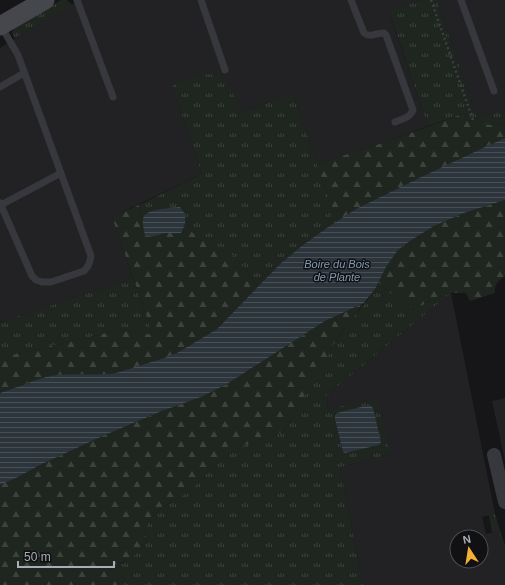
<svg xmlns="http://www.w3.org/2000/svg" width="505" height="585" font-family="Arial,sans-serif">
  <defs>
    <pattern id="grass-tufts" width="24" height="20" patternUnits="userSpaceOnUse"><rect width="24" height="20" fill="#1e261f"/><path d="M3 7l-1-3M5 7V3M7 7l1-3M15 17l-1-3M17 17v-4M19 17l1-3" fill="none" stroke="#3c433d"/></pattern>
    <pattern id="forest-firs" width="22" height="20" patternUnits="userSpaceOnUse"><rect width="22" height="20" fill="#1e261f"/><path d="M5 1l3.5 6h-7zM16 11l3.5 6h-7z" fill="#3c433d"/></pattern>
    <pattern id="water-rules" width="6" height="5" patternUnits="userSpaceOnUse"><rect width="6" height="5" fill="#2c353c"/><path d="M0 2.5h6" fill="none" stroke="#485056"/></pattern>
  </defs>
  <rect width="100%" height="100%" fill="#161618"/>
  <path fill="#222225" fill-rule="evenodd" d="M80 0H421L389 12 428 126 392 140 317 164 293 93 243 112 172 86 202 174 112 217 133 278 1 322 0 320V48L43 21Z
    M437 0H505V109L477 118Z
    M451 293 495 514 482 517 486 534 499 531 505 563V585H363L340 467 390 454 328 409 326 396ZM457 537H481V561H457Z
    M505 398V461L492 401Z"/>
  <path fill="url(#grass-tufts)" fill-rule="evenodd" d="M61 0H67L72 5 15 38 12 33 14 28Z
    M421 0H437L477 118 505 109V123C492 125 487 128 477 118L468 121 465 113 428 126 389 11Z
    M202 74 222 75 243 112 293 93 333 211 328 227 303 245 281 263 258 287 248 272 232 255 144 221C140 216 140 211 139 205L202 174 172 86Z
    M133 278 153 335 124 329 0 358V320L1 322Z
    M378 282 397 299 417 307 423 305 427 301 436 299 451 293 326 396 328 409 377 399 390 454 340 467 363 585H124L123 577 112 571 111 568 113 565 123 563 141 549 147 539 145 535 146 527 149 519 166 505 186 493 193 488 211 467 240 447 282 432 288 425 294 416 308 388 338 338C350 318 369 303 378 282ZM369 405 371 406 373 409 381 442 379 445 345 453 343 452 335 415 337 413Z
    M495 514 505 546V563L499 532 492 533 489 515Z"/>
  <path fill="url(#forest-firs)" d="M465 113 468 121 477 118C487 128 492 125 505 123V138L487 146 419 178 356 209 328 227 333 211 317 164 392 140Z
    M505 200V276C498 281 494 284 495 293L470 301 466 293H451L436 299 427 301 423 305 417 307H412L397 299 378 282 386 267 398 250 410 241 434 226 464 213Z
    M139 205C140 211 140 216 144 221L174 225 203 237 232 255 248 272 258 287 217 329 177 353 167 357 116 373C96 376 76 373 56 375 39 377 17 388 0 393V358L124 329 153 335 112 217Z
    M364 303 353 318 343 330 338 338 332 347 326 361 308 388 294 416 288 425 282 432 240 447 211 467 193 488 186 493 166 505 149 519 146 527 145 535 147 539C138 555 131 561 113 565L111 568 112 571 123 577 124 585H0V485L16 478 42 464 105 435 162 411 201 397 227 384 325 321Z"/>
  <path fill="url(#water-rules)" d="M505 138V200L464 213 434 226 410 241 398 250 386 267 375 289 364 303 325 321 227 384 201 397 162 411 105 435 42 464 16 478 0 485V393C17 388 39 377 56 375 76 373 96 376 116 373L167 357 177 353 217 329 281 263 303 245 328 227 356 209 419 178 487 146Z
    M180 207C188 216 186 224 181 233 176 234 172 233 167 233 159 233 154 239 145 235 144 229 141 222 144 216 148 209 172 208 180 207Z
    M369 405 371 406 373 408 381 442 379 445 345 453 343 452 335 419V415L337 413Z"/>
  <g fill="none" stroke-linecap="round" stroke-linejoin="round">
    <path stroke="#3d3f44" stroke-width="2.5" stroke-dasharray="2 3" stroke-linecap="butt" d="M431 0 473 120"/>
    <path stroke="#37383d" stroke-width="7" d="M77 0 113 97
      M201 0 225 70
      M351 0 364 33C371 38 376 33 384 33L386 35 413 110C410 118 402 119 395 122
      M461 0 494 91
      M0 87 24 73
      M0 203 32 276 36 280 42 282H51L84 271 88 266 90 261 91 256 18 55 1 26
      M1 205 61 173"/>
    <path stroke="#37383d" stroke-width="14" d="M494 455 505 502"/>
    <path stroke="#45474d" stroke-width="19" d="M0 26 45 0"/>
  </g>
  <g text-anchor="middle" stroke-width="3" stroke-linejoin="round" paint-order="stroke">
    <g font-size="11" font-style="italic" fill="#7f9bb3" stroke="#111113">
      <text x="337" y="268">Boire du Bois<tspan x="337" dy="13">de Plante</tspan></text>
    </g>
  </g>
  <g transform="translate(469 549) rotate(348)"><circle r="19" fill="#111113" stroke="#4d4f55"/>
  <path d="M0-3L7 15L0 10L-7 15Z" fill="#f2b134"/>
  <text y="-6" font-size="11" font-weight="bold" text-anchor="middle" fill="#a8adb8">N</text>
  </g>
  <path d="M18 561v6h96v-6" fill="none" stroke="#a8adb8" stroke-width="2"/>
  <text x="24" y="561" font-size="12" fill="#a8adb8" stroke="#111113" stroke-width="3" paint-order="stroke">50 m</text>
</svg>
